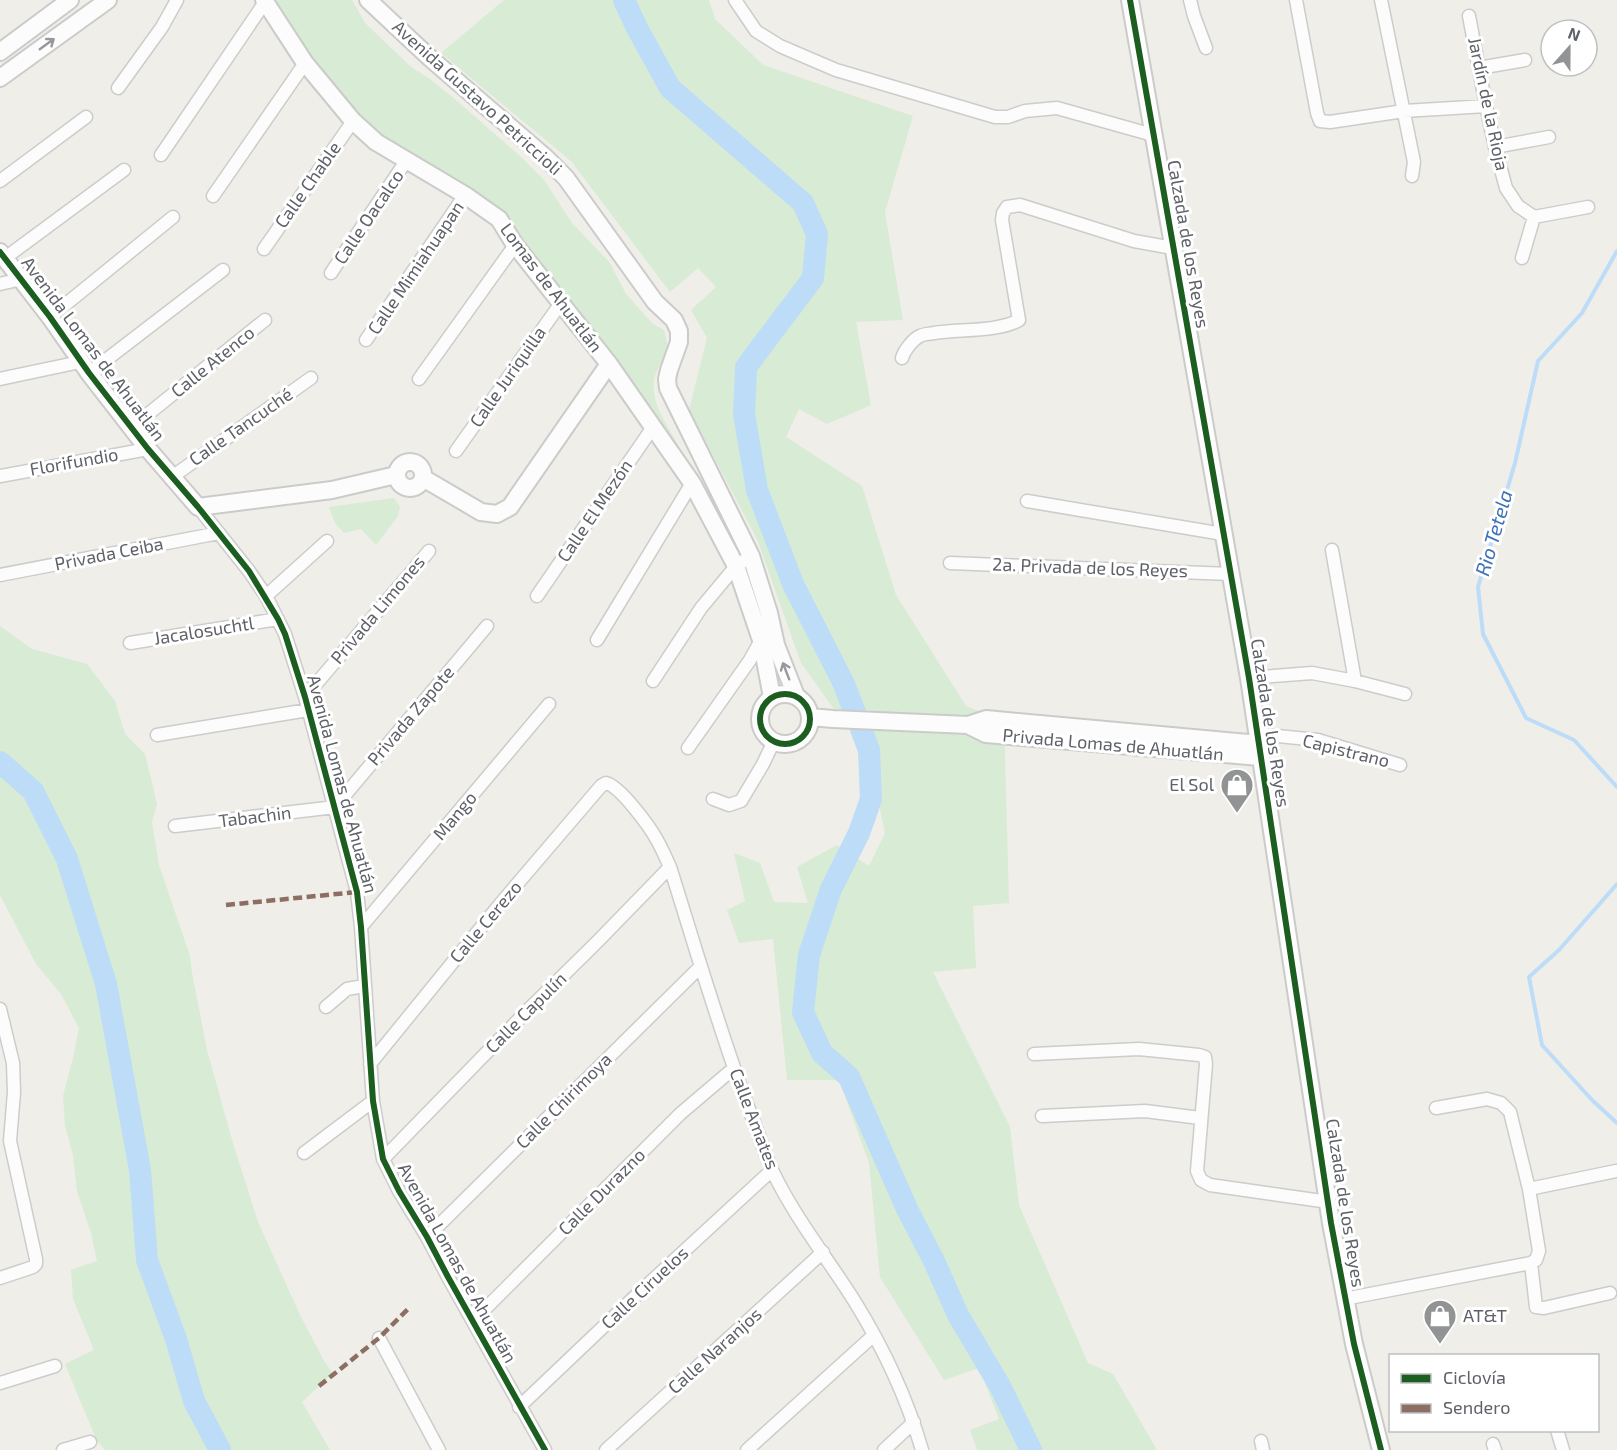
<svg xmlns="http://www.w3.org/2000/svg" width="1617" height="1450" font-family="'Exo 2',sans-serif">
  <rect width="100%" height="100%" fill="#efeee9"/>
  <path fill="#d7ebd5" d="M273 0H352L365 23 411 67 430 79 456 100 520 156 544 180 572 223 610 263 626 294 653 324 664 330 669 351C652 374 649 386 660 413L733 544 501 222 389 149 306 58Z
    M504 0H709L715 19 763 65 913 116 885 212 903 320 856 322 871 405 827 424 799 409 786 437 862 486 896 595 966 706 1004 721 1009 903 973 906 976 968 933 972 1010 1127 1019 1205 1088 1363 1113 1374 1157 1450H977L970 1430 999 1419 979 1368 944 1380 880 1277 869 1163 839 1080H787L773 939 739 943 727 910 745 901 734 853 760 863 774 902 808 903 797 867 837 845 869 866 885 833 874 781 870 710 836 712 801 663 757 539 689 410 707 338 691 310 716 287 698 268 670 292 571 161 441 53Z
    M394 498 400 507 398 516 376 545 361 529 344 533 335 523 329 507Z
    M0 626 32 649 87 664 115 701 125 734 145 754 157 804 152 822 159 865 190 956 192 973 207 1050 232 1140 258 1222 300 1315 324 1361 333 1373 302 1402 330 1450H105L97 1441 65 1364 94 1350 73 1299 71 1270 97 1261 91 1233 77 1191 73 1155 65 1126 63 1096 73 1058 79 1028 61 994 36 964 0 895Z"/>
  <g fill="none" stroke-linecap="round" stroke-linejoin="round">
    <path stroke="#bddcf8" stroke-width="4" d="M1617 251 1582 313 1538 361 1515 463 1478 587 1483 634 1526 718 1574 740 1617 787
      M1617 884 1559 950 1529 977 1542 1045 1592 1100 1617 1123"/>
    <path stroke="#bddcf8" stroke-width="22" d="M624 0 637 28 670 88 803 203 817 234 813 278 746 367 744 414 757 490 793 584 844 684 869 750 871 799 859 833 831 889 809 955 803 1012 822 1053 849 1077 907 1209 934 1261 958 1315 1000 1386 1031 1450
      M0 762 33 791 67 859 106 984 140 1170 147 1260 176 1339 194 1401 220 1450"/>
    <g stroke="#cccccb" stroke-width="15">
      <path id="street" d="M735 0 756 31 780 46 836 70 995 117H1008L1025 111 1057 108 1153 135
        M1190 0 1194 16 1206 48
        M1296 0 1317 113 1320 121 1330 122 1404 111 1486 106
        M1381 0 1414 162 1412 176
        M1469 16 1486 106 1495 147 1506 188 1518 206 1534 217
        M1479 68 1525 60
        M118 88 162 27 177 0
        M1495 147 1549 137
        M161 155 265 2
        M0 181 86 117
        M213 196 305 63
        M1534 217 1588 207
        M264 249 353 121
        M5 258 124 170
        M1522 258 1534 217
        M331 273 406 161
        M0 284 22 279
        M50 317 173 217
        M366 340 465 195
        M902 358C904 351 913 339 920 336 923 334 930 334 934 333 958 329 999 332 1019 320L1002 220 1003 213 1007 207 1020 205 1134 241 1173 248
        M89 373 223 270
        M0 379 80 362
        M419 379 515 245
        M132 427 265 320
        M456 451 561 303
        M0 476 148 449
        M172 477 311 378
        M1027 501 1223 534
        M198 507 249 571 266 596 285 634 305 697 357 892 361 927 373 1101 383 1159 399 1191 427 1237 448 1277 545 1450
        M1332 550 1355 681
        M950 563 1230 574
        M0 575 219 533
        M266 596 327 541
        M537 596 653 427
        M597 640 692 483
        M130 643 278 619
        M1249 678 1312 673 1355 681 1405 694
        M653 681 701 608 736 566 751 556
        M305 697 429 551
        M1257 734 1318 740 1400 765
        M157 735 308 710
        M688 748 750 660 761 640
        M713 799 729 805 741 801 763 764 774 741
        M175 826 335 807 487 626
        M361 927 549 704
        M326 1007 347 989 364 986
        M0 1009 13 1063 14 1092 10 1141 36 1259V1264L33 1267 0 1278
        M1034 1054 1139 1049 1199 1055 1205 1057 1206 1064 1197 1171 1201 1180 1210 1185 1329 1202
        M370 1064 501 903 601 786 606 783C620 786 650 827 657 840 662 849 666 858 670 867 695 946 718 1026 747 1104 756 1126 763 1150 773 1172 795 1218 828 1259 855 1302 884 1349 907 1398 922 1450
        M1042 1116 1145 1111 1200 1118
        M304 1153 373 1101
        M383 1159 528 1010 597 942 670 867
        M1529 1189 1616 1171
        M427 1237 701 966
        M1531 1263 1536 1307 1544 1308 1610 1293
        M1344 1299 1531 1263 1536 1260 1539 1251 1529 1189 1510 1112 1501 1103 1487 1099 1436 1108
        M473 1321 680 1114 734 1068
        M379 1338 439 1450
        M0 1383 55 1366
        M519 1407 643 1289 772 1170
        M1557 1430 1563 1450
        M1261 1441 1263 1450
        M1493 1444 1495 1450
        M63 1450 90 1442
        M606 1450 823 1252
        M747 1450 874 1335
        M884 1450 914 1422"/>
    </g>
    <g stroke="#cbcbca" stroke-width="20">
      <path id="secondary" d="M264 0 305 63 353 121 376 142 465 195 499 219 515 245 609 364 692 483 736 566 761 640 772 697
        M368 0 430 58 545 157 566 178 655 302 674 320 679 331V342L669 370 667 379 668 388 751 556 769 613 776 645 796 696
        M1130 0 1249 678 1331 1223 1354 1344 1381 1450
        M0 52 70 0
        M0 78 108 0
        M0 252 50 317 89 373 148 449 198 507 332 490 396 475
        M397 475a13 13 0 1 1 26 0a13 13 0 1 1-26 0Z
        M423 478 481 512 497 514 510 507 609 364
        M760 719a25 25 0 1 1 50 0a25 25 0 1 1-50 0Z
        M810 717 833 719 968 725 986 719 1259 744
        M968 725 986 734 1260 757"/>
    </g>
    <use href="#street" stroke="#fdfcfc" stroke-width="12"/>
    <use href="#secondary" stroke="#fdfcfc" stroke-width="16"/>
    <path stroke="#8d6e63" stroke-width="4.5" stroke-dasharray="9 4.5" stroke-linecap="butt" d="M226 905 357 892
      M319 1386 379 1338 410 1307"/>
    <g stroke="#fff" stroke-width="10">
      <path id="cycleway" d="M1130 0 1249 678 1331 1223 1354 1344 1381 1450
        M0 252 50 317 89 373 148 449 198 507 249 571 278 619 285 634 305 697 357 892 361 927 373 1101 383 1159 399 1191 427 1237 448 1277 545 1450
        M760 719a25 25 0 1 1 50 0a25 25 0 1 1-50 0Z"/>
    </g>
    <use href="#cycleway" stroke="#1b5e20" stroke-width="6"/>
  </g>
  <defs><path id="oneway-shaft" d="M-6 0H5M1.5-3L5.5 0L1.5 3" fill="none" stroke-width="1.6" stroke-linecap="round" stroke-linejoin="round" transform="scale(1.5)"/></defs>
  <g stroke="#96989c">
    <use href="#oneway-shaft" transform="translate(47 44) rotate(-36)"/>
    <use href="#oneway-shaft" transform="translate(786 671) rotate(-111)"/>
  </g>
  <defs>
    <g id="shop-pin" transform="scale(1.725)"><path d="M0 17L-7.5 6A9.5 9.5 0 1 1 7.5 6Z" fill="#919395" stroke="#fff"/><path d="M-5-2.5h2.3a2.7 3.5 0 0 1 5.4 0H5L5.5 6h-11ZM-1.5-2.5h3a1.5 2.3 0 0 0-3 0Z" fill="#fff"/></g>
  </defs>
  <g fill-rule="evenodd">
    <use href="#shop-pin" x="1237" y="785"/>
    <use href="#shop-pin" x="1440" y="1316"/>
  </g>
  <g text-anchor="middle" stroke-width="6" stroke-linejoin="round" paint-order="stroke">
    <g font-size="18" fill="#5e6268" stroke="#fff">
      <text transform="translate(477 98) rotate(42)" y="6">Avenida Gustavo Petriccioli</text>
      <text transform="translate(1488 104) rotate(78)" y="6">Jardín de la Rioja</text>
      <text transform="translate(308 185) rotate(-55)" y="6">Calle Chable</text>
      <text transform="translate(369 217) rotate(-56)" y="6">Calle Oacalco</text>
      <text transform="translate(1188 244) rotate(80)" y="6">Calzada de los Reyes</text>
      <text transform="translate(416 268) rotate(-56)" y="6">Calle Mimiahuapan</text>
      <text transform="translate(551 288) rotate(53)" y="6">Lomas de Ahuatlán</text>
      <text transform="translate(93 349) rotate(53)" y="6">Avenida Lomas de Ahuatlán</text>
      <text transform="translate(213 362) rotate(-39)" y="6">Calle Atenco</text>
      <text transform="translate(508 377) rotate(-55)" y="6">Calle Juriquilla</text>
      <text transform="translate(241 427) rotate(-35)" y="6">Calle Tancuché</text>
      <text transform="translate(74 462) rotate(-10)" y="6">Florifundio</text>
      <text transform="translate(595 511) rotate(-56)" y="6">Calle El Mezón</text>
      <text transform="translate(109 554) rotate(-11)" y="6">Privada Ceiba</text>
      <text transform="translate(1090 568) rotate(2)" y="6">2a. Privada de los Reyes</text>
      <text transform="translate(378 610) rotate(-50)" y="6">Privada Limones</text>
      <text transform="translate(204 631) rotate(-9)" y="6">Jacalosuchtl</text>
      <text transform="translate(411 716) rotate(-50)" y="6">Privada Zapote</text>
      <text transform="translate(1270 723) rotate(81)" y="6">Calzada de los Reyes</text>
      <text transform="translate(1113 745) rotate(5)" y="6">Privada Lomas de Ahuatlán</text>
      <text transform="translate(1346 751) rotate(14)" y="6">Capistrano</text>
      <text transform="translate(342 784) rotate(75)" y="6">Avenida Lomas de Ahuatlán</text>
      <text transform="translate(455 816) rotate(-50)" y="6">Mango</text>
      <text transform="translate(255 817) rotate(-7)" y="6">Tabachin</text>
      <text transform="translate(486 922) rotate(-50)" y="6">Calle Cerezo</text>
      <text transform="translate(526 1013) rotate(-45)" y="6">Calle Capulín</text>
      <text transform="translate(564 1101) rotate(-45)" y="6">Calle Chirimoya</text>
      <text transform="translate(754 1119) rotate(69)" y="6">Calle Amates</text>
      <text transform="translate(602 1192) rotate(-45)" y="6">Calle Durazno</text>
      <text transform="translate(1345 1203) rotate(81)" y="6">Calzada de los Reyes</text>
      <text transform="translate(457 1263) rotate(61)" y="6">Avenida Lomas de Ahuatlán</text>
      <text transform="translate(645 1288) rotate(-43)" y="6">Calle Ciruelos</text>
      <text transform="translate(715 1351) rotate(-42)" y="6">Calle Naranjos</text>
    </g>
    <g font-size="18" fill="#5e6268" stroke="#fff" text-anchor="end">
      <text x="1214" y="791">El Sol</text>
      <text x="1463" y="1322" text-anchor="start">AT&amp;T</text>
    </g>
    <g font-size="20" font-style="italic" fill="#3f73b7" stroke="#fff">
      <text transform="translate(1494 533) rotate(-74)" y="7">Rio Tetela</text>
    </g>
  </g>
  <rect x="1389" y="1354" width="210" height="78" fill="#ffffff" stroke="#bfc0c3" stroke-width="1.5"/>
  <rect x="1401" y="1374" width="30" height="9" fill="#1b5e20" stroke="#bfc0c3" stroke-width="1.5"/>
  <text x="1443" y="1384" font-size="18" fill="#5e6268">Ciclovía</text>
  <rect x="1401" y="1404" width="30" height="9" fill="#8d6e63" stroke="#bfc0c3" stroke-width="1.5"/>
  <text x="1443" y="1414" font-size="18" fill="#5e6268">Sendero</text>
  <g transform="translate(1569 48) rotate(21)"><circle r="28" fill="#ffffff" stroke="#bfc0c3" stroke-width="1.5"/>
  <path d="M0-4.5L10 22L0 15L-10 22Z" fill="#919395"/>
  <text y="-9" font-size="16" font-weight="bold" text-anchor="middle" fill="#5e6268">N</text>
  </g>
</svg>
